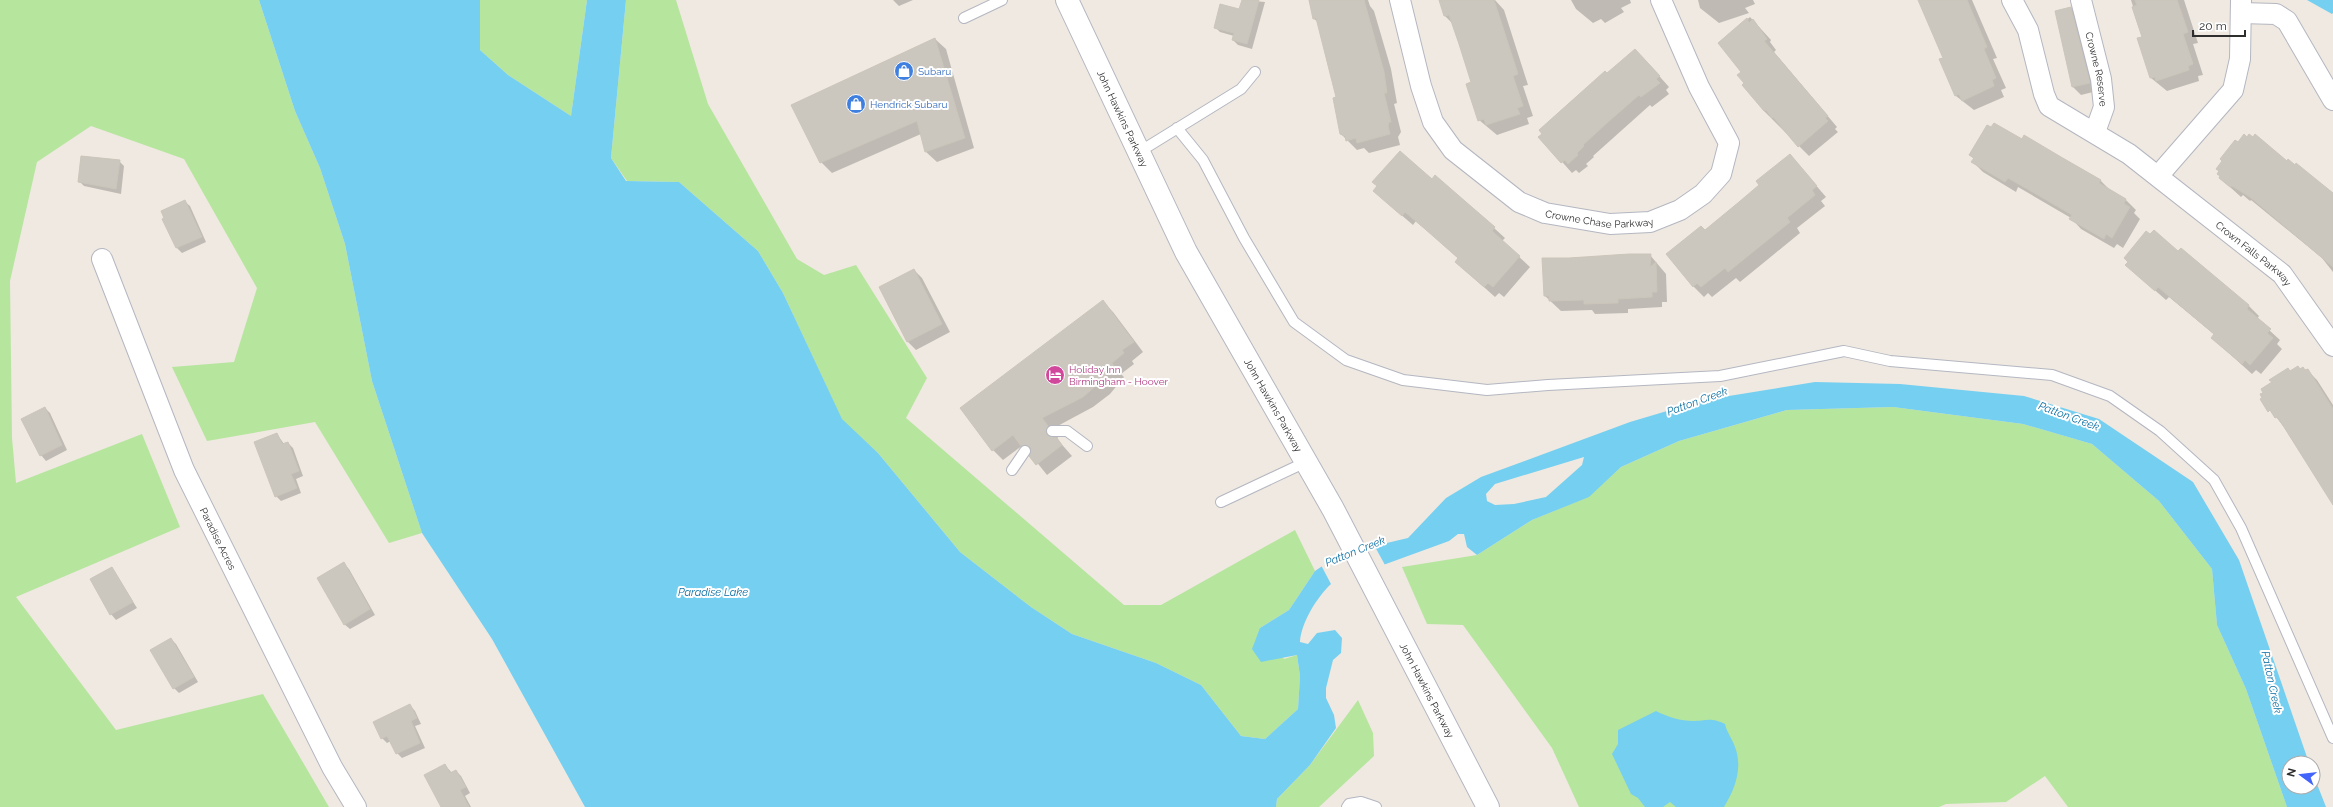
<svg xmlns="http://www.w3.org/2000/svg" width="2333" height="807" font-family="Raleway,sans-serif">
  <rect width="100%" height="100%" fill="#efe9e1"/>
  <path fill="#b6e59e" d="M0 0H259L295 111 320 168 345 244 372 381 422 533 389 543 315 422 207 441 172 367 234 362 257 288 184 159 91 126 37 162 10 281 12 438 16 483 142 434 180 527 16 597 116 730 263 694 329 807H0Z
    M480 0H587L571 116 508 75 480 50Z
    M626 0H676L708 104 797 259 824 275 856 265 927 378 906 418 1124 605H1161L1295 530 1315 571 1289 610 1260 628 1284 659 1297 655 1300 676 1298 709 1265 739 1241 736 1201 685 1156 663 1072 634 1031 607 960 552 878 453 842 420 783 293 758 251 679 182 627 181 611 158Z
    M1893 407 2023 424 2092 444 2159 501 2212 569 2217 625 2246 689 2287 807H2068L2045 776 2006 802 1946 804 1939 807H1579L1552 748 1463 625 1427 624 1402 567 1477 555 1532 520 1588 497 1621 467 1679 441 1787 410Z
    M1358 700 1373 733 1374 756 1319 807H1276L1277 799 1310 765Z"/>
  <path fill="#75cff0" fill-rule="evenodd" d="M259 0H480V50L508 75 571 116 587 0H626L611 158 626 181 679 182 758 251 783 293 842 419 878 453 960 552 1031 607 1072 634 1156 663 1201 685 1241 736 1265 739 1298 709 1300 676 1297 655 1261 662 1252 649 1260 628 1289 610 1315 571 1340 554 1408 538 1446 498 1481 477 1630 422 1704 400 1815 382 1900 384 2024 396 2099 419 2193 482 2239 560 2309 763H2289V787H2313V774L2326 807H2287L2246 689 2217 625 2212 569 2159 501 2092 444 2023 424 1893 407 1787 410 1679 441 1621 467 1589 497 1532 520 1477 555 1467 547 1464 534H1458L1449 541 1331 584C1317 597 1301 623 1300 642L1308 644 1317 633 1335 630 1342 638 1341 653 1333 660 1326 688V698L1334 715 1336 728 1310 765 1277 799 1276 807H585L492 639 422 533 372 381 345 244 320 168 295 111ZM1584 457 1582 465 1546 497 1514 504 1495 505 1487 501 1486 494 1495 484Z
    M2307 0H2333V13L2332 14Z
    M1656 711C1668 717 1680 721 1694 721 1709 721 1709 717 1725 724 1727 733 1732 738 1735 747 1743 768 1735 789 1724 807H1676L1670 802 1663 807H1645L1638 798 1631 794 1612 754 1618 744V730Z"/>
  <path fill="#efe9e1" d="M1374 545 1385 565 1332 586 1321 565 1339 552Z"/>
  <path fill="#0003" d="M893 0H913L899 6Z
    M1243 0 1265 2 1252 49 1238 45 1233 40 1234 36 1220 32 1215 27 1240 10Z
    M1309 0H1368L1370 6 1374 11 1391 69 1397 103 1394 104 1401 132 1398 137 1400 145 1369 153 1364 148 1357 150 1341 134 1337 98 1319 23 1314 19Z
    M1440 0H1495L1504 10 1528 85 1523 86 1533 116 1527 118 1529 124 1497 135 1479 120 1472 83 1453 24 1445 16Z
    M1571 0H1630L1631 3 1621 8 1624 12 1605 23 1601 19 1593 23 1576 9Z
    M1698 0H1753L1755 4 1745 8 1749 13 1719 23 1700 8Z
    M1919 0H1972L1997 58 1993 59 2006 88 2001 90 2004 97 1974 110 1956 96 1944 58Z
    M2131 0H2184L2198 43 2193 44 2203 75 2198 76 2199 81 2167 91 2151 78 2139 39 2143 38Z
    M2071 9 2079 16 2097 91 2081 95 2073 87Z
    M1750 17 1771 40 1770 42 1776 50 1774 52 1837 127 1835 129 1838 132 1809 156 1764 111 1746 83 1742 72 1719 43Z
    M935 39 946 49 974 148 937 162 926 152 921 134 832 173 821 162Z
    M1645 60 1669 87 1666 90 1669 94 1652 107 1650 105 1593 156 1594 157 1586 164 1588 166 1579 173 1576 170 1572 173 1540 137 1607 75Z
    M2022 140 2101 181 2111 191 2126 200 2136 210 2134 213 2140 219 2123 248 2117 244 2114 248 2081 229 2071 218 2018 187 2016 192 1983 172 1973 162 1974 159 1970 155Z
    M1790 155 1826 197 1821 201 1825 206 1797 228 1800 233 1740 282 1736 278 1712 297 1708 293 1704 297 1693 286 1705 231 1761 186Z
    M119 161 124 166 121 194 84 186 79 181Z
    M2287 162 2333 194V272L2322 258 2251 200 2250 201 2243 195 2241 197 2220 178V171Z
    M1432 180 1465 202 1494 228 1505 238 1502 241 1530 267 1504 297 1499 293 1495 297 1467 272 1456 262 1459 259 1437 239 1416 221 1413 225 1385 201Z
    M184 201 190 206 206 242 182 253 177 248 164 219Z
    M2181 249 2249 306 2259 316 2257 319 2280 340 2277 344 2282 349 2261 374 2256 370 2252 374 2212 338 2215 335 2169 297 2166 300 2126 265 2179 252Z
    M1650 255 1666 274 1667 302H1662V307L1628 309V313L1595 314 1592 310 1561 311 1545 296 1543 259Z
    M914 270 922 278 950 332 916 350 908 342 880 288Z
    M1103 302 1113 312 1143 352 1132 361 1134 364 1121 374 1124 377 1110 394 1093 407 1052 429 1058 437 1057 439 1072 456 1047 475 1023 445 1003 460 993 450Z
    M2300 369 2307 370 2317 380 2333 405V504L2284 427 2262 399 2290 372Z
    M45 408 50 413 67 450 46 461 41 455Z
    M277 434 284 444 288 443 293 448 303 476 296 479 301 493 281 501 276 496Z
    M344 564 349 569 375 615 350 629 344 624Z
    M112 568 137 608 116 620 111 614Z
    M171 639 176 644 198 682 179 693 174 688Z
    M410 705 415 711 421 724 415 726 425 748 402 758 397 753 391 741 387 743 382 738Z
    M445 765 452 773 456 771 461 776 470 793 465 796 471 807H442Z"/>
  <path fill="#cbc7bf" stroke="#cbc5ba" d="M1242 0H1259L1247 44 1232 40 1234 33 1214 28 1220 4 1239 9Z
    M1309 0H1364L1384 72 1387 93H1384L1391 122H1389L1388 126 1390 134 1357 143 1356 138 1346 141 1345 136 1340 134 1333 98 1336 97 1316 18 1313 19Z
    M1439 0H1494L1518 74 1513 76 1523 106 1517 108 1520 114 1486 125 1484 119 1478 121 1466 84 1471 82 1459 44 1449 15 1444 16Z
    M1918 0H1967L1987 47 1984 49 1996 78 1992 80 1994 86 1962 101 1959 94 1955 96 1939 59 1943 58Z
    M2135 0H2177L2188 32 2183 34 2193 64 2188 66 2189 70 2156 81 2155 77 2150 78 2137 38 2142 37 2132 7 2137 5Z
    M2071 7 2090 83 2072 87 2055 11Z
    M1747 18 1749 23 1753 19 1767 39 1764 41 1828 116 1825 118 1828 121 1798 147 1773 117 1772 118 1766 110 1764 111 1742 85 1744 83 1737 75 1741 72 1718 43Z
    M935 38 965 138 925 152 917 121 820 163 791 105Z
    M1635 49 1660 76 1656 79 1660 83 1641 97 1639 95 1608 122 1583 145 1584 146 1577 153 1578 155 1568 164 1565 160 1561 163 1538 137 1542 134 1539 130 1605 71 1607 73Z
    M1994 123 2022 139 2024 135 2061 157 2101 180 2099 183 2126 199 2124 204 2130 207 2112 238 2106 234 2104 239 2069 219 2072 215 2036 194 2008 178 2005 182 1971 162 1974 158 1969 155 1987 125 1991 127Z
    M2244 134 2247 137 2249 134 2253 137 2255 134 2287 161 2288 159 2295 165 2296 163 2333 193V267L2250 197 2232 186 2230 187 2219 178 2220 176 2217 174 2219 171 2216 169 2222 161 2220 159 2235 140 2238 142Z
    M1400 151 1432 179 1435 175 1466 202 1495 227 1492 231 1520 256 1493 287 1488 283 1484 287 1455 262 1458 258 1425 229 1405 212 1402 216 1373 191 1377 186 1372 182Z
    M1790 154 1817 186 1812 190 1815 195 1787 218 1790 222 1728 272 1725 268 1701 287 1697 283 1693 287 1666 254 1701 226 1705 230 1739 202 1759 185 1756 181Z
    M81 156 120 160 116 189 78 182Z
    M185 200 202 237 176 248 162 219 164 218 161 211Z
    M2154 230 2178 251 2181 248 2249 305 2247 309 2271 329 2267 333 2273 338 2250 365 2245 360 2242 364 2211 338 2214 334 2158 287 2155 291 2125 265 2128 262 2124 258 2146 231 2150 234Z
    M1629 254H1651L1650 267 1656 262 1657 292H1652V297L1618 299V303L1584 304V300L1549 301V296H1544L1542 258H1569Z
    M914 269 942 324 907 342 879 287Z
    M1103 300 1134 342 1122 350 1124 353 1112 363 1114 366 1099 383 1083 397 1042 418 1048 426 1046 431 1047 435 1057 438 1062 445 1036 465 1029 456 1031 448 1026 445 1021 446 1013 435 992 451 960 408Z
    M2298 366 2300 369 2303 367 2305 370 2308 369 2333 409V505L2284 427 2277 417 2275 418 2270 410 2268 412 2260 399 2262 398 2260 394 2263 393 2261 389 2272 382 2269 380 2288 368 2290 371Z
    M45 407 62 445 40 456 21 419Z
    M277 433 282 444 288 442 299 471 291 474 297 488 275 497 254 442Z
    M344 562 370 609 344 625 317 578Z
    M112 567 133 602 110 615 90 579Z
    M171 638 194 677 173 689 150 650Z
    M410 704 417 718 411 721 420 743 396 754 387 736 381 739 373 722Z
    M445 764 450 773 456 770 466 787 460 790 469 807H441L424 775Z"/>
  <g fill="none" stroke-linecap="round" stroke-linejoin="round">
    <g stroke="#b4b7c1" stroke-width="12">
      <path id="service" d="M964 18 1002 0
        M1177 128 1203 160 1244 238 1294 322 1346 360 1403 380 1487 390 1548 385 1720 376 1844 351 1890 361 2052 375 2110 396 2160 431 2214 480 2241 528 2333 738
        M1139 152 1241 89 1255 72
        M1052 431H1067L1087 446
        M1012 470 1025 451
        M1221 502 1306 462
        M1347 807 1349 804 1361 802 1376 807"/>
    </g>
    <g stroke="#b4b7c1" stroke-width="22">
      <g id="minor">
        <path id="s1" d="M1400 0 1421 86 1433 122 1453 150 1519 202 1545 213 1610 224 1650 222 1680 210 1703 194 1721 174 1729 143 1699 87 1661 0"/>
        <path id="s2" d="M2012 0 2028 30 2044 94 2049 106 2129 154 2282 274 2333 346"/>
        <path id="s3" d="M2081 0 2101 79 2104 107 2095 132"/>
        <path d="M2241 13 2276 14 2287 21 2333 100"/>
        <path d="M2158 176 2233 90 2240 59 2241 0"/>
        <path id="s4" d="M102 259 184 470 332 767 356 807"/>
      </g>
    </g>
    <g stroke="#b4b7c1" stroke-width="24">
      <g id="secondary">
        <path id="s5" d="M1067 0 1186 252 1333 509 1488 807"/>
      </g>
    </g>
    <use href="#service" stroke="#fff" stroke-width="10"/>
    <use href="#minor" stroke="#fff" stroke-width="20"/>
    <use href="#secondary" stroke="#fff" stroke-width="22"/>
  </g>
  <defs>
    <g id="shop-disc" transform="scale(1)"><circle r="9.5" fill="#3f7fe0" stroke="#fff"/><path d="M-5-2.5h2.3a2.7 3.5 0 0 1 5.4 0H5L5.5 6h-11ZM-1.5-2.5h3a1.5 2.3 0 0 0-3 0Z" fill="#fff"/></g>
    <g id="hotel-disc" transform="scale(1)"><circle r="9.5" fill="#d1479c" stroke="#fff"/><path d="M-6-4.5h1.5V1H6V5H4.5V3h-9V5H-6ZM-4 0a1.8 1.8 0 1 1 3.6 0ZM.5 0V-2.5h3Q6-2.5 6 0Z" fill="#fff"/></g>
  </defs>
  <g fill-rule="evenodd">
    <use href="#shop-disc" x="904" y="71"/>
    <use href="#shop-disc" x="856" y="104"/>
    <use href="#hotel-disc" x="1055" y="375"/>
  </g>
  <g text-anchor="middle" stroke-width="4" stroke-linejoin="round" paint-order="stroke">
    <g font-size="10" fill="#2e2e2e" stroke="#fff">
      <text dy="4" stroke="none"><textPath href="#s3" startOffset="71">Crowne Reserve</textPath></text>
      <text dy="4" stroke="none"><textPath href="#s5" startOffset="131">John Hawkins Parkway</textPath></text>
      <text dy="4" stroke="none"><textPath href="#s1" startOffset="328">Crowne Chase Parkway</textPath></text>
      <text dy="4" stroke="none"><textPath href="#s2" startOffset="366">Crown Falls Parkway</textPath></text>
      <text dy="4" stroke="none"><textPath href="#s5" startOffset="455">John Hawkins Parkway</textPath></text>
      <text dy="4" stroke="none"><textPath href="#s4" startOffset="303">Paradise Acres</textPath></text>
      <text dy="4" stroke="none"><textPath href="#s5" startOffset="779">John Hawkins Parkway</textPath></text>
    </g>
    <g font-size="10" fill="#366cbe" stroke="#fff" text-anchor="start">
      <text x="918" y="75">Subaru</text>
      <text x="870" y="108">Hendrick Subaru</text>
    </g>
    <g font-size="10" fill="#b23c85" stroke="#fff" text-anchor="start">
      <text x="1069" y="373">Holiday Inn<tspan x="1069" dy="12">Birmingham - Hoover</tspan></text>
    </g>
    <g font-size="11" font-style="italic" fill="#0d6fa3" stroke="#fff">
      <text transform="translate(1697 401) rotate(-20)" y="4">Patton Creek</text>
      <text transform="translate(2069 416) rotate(20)" y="4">Patton Creek</text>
      <text transform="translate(1355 551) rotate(-22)" y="4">Patton Creek</text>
      <text x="713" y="596">Paradise Lake</text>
      <text transform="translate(2272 682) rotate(78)" y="4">Patton Creek</text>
    </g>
  </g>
  <g transform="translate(2301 775) rotate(285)"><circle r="19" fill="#ffffff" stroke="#ababab"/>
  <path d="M0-3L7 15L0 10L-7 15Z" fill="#4264fb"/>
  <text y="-6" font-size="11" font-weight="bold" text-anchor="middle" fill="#2e2e2e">N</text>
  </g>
  <path d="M2193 30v6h52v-6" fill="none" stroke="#2e2e2e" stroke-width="2"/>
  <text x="2199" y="30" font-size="12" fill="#2e2e2e" stroke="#ffffff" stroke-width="3" paint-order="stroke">20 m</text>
</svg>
